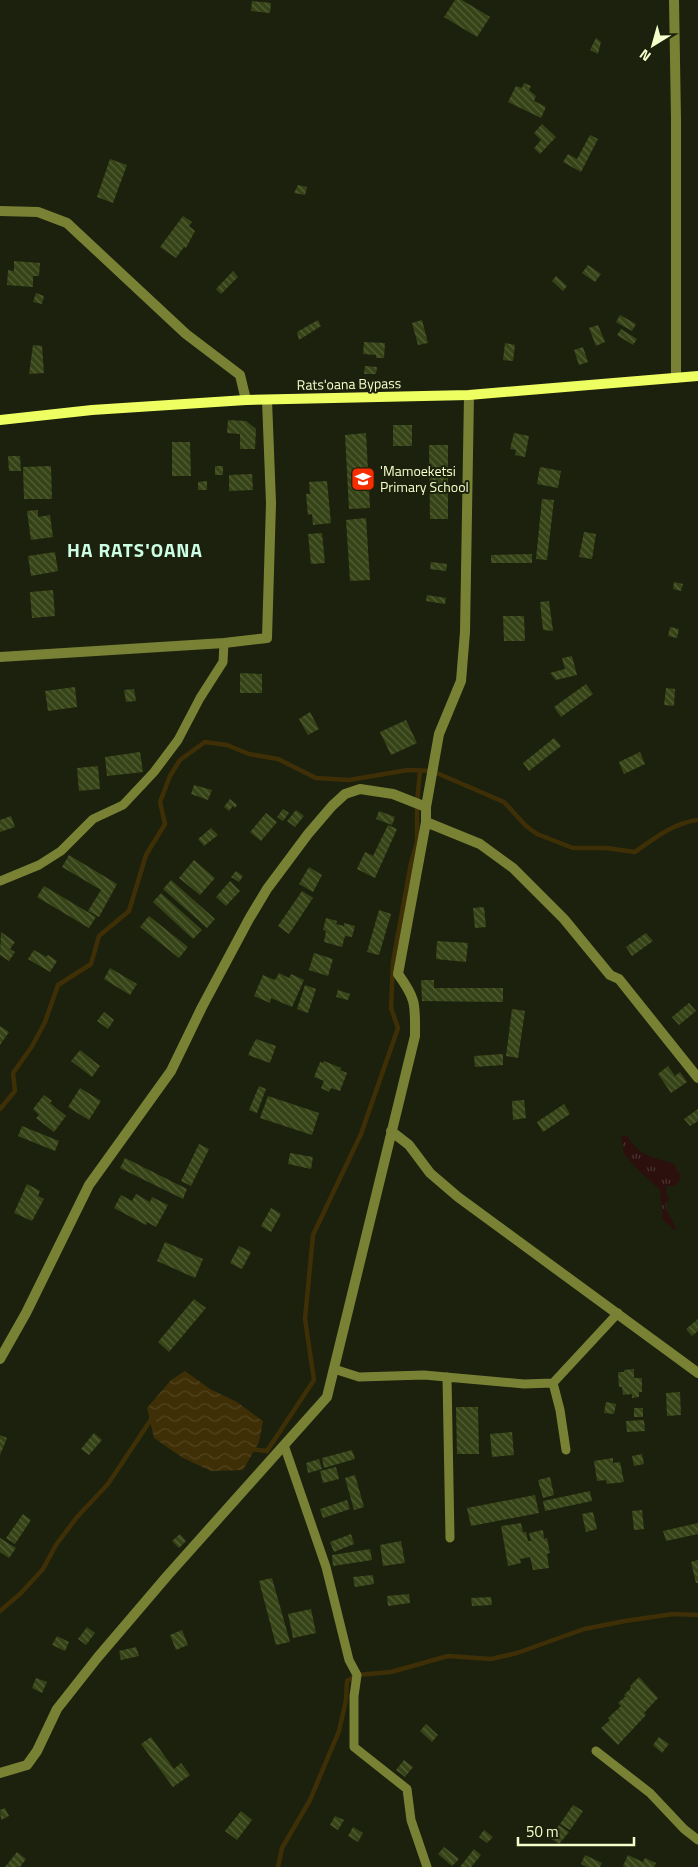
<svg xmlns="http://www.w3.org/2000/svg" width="698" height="1867" font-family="'Titillium Web',sans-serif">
  <defs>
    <pattern id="grass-tufts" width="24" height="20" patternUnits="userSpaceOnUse" patternTransform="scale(1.25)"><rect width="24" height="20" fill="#2b100e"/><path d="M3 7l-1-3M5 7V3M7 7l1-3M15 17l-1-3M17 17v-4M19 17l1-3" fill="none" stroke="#4a3430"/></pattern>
    <pattern id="water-waves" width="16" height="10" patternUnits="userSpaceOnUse" patternTransform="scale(1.25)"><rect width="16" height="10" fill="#3f2f07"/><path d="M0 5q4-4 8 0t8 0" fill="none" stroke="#52441e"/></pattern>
    <pattern id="building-back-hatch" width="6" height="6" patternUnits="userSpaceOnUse" patternTransform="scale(1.25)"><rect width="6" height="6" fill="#364317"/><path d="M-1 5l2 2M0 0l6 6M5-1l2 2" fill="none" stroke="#545f37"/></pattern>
  </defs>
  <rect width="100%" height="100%" fill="#1b210c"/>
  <path fill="url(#grass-tufts)" d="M627 1135C633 1147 642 1154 655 1158 670 1164 676 1159 681 1179L674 1186H666V1192L669 1199 665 1207 675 1226V1231L663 1220 660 1190 639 1171 624 1154 621 1136Z"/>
  <path fill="url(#water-waves)" d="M185 1371 210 1389 237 1402 263 1421 259 1442 243 1470 211 1471 183 1458 154 1438 147 1408 171 1380Z"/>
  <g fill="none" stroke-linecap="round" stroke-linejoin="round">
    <path stroke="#3f2f07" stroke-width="4.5" d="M0 1109 15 1091 13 1073 31 1048 45 1022 58 985 91 964 99 936 129 911 146 855 165 824 160 802 170 776 180 760 205 742 227 745 249 754 278 759 316 778 349 780 408 770 432 771 504 802 526 826 537 834 573 848H606L635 852C653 839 675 822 698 820
      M250 1449 267 1451 314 1380 305 1319 313 1235 361 1134 398 1028 391 1008 393 962 411 863 417 842V803L420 771
      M0 1611 21 1593 43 1569 56 1545 77 1517 108 1484 150 1421 154 1420
      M278 1867 282 1848 310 1800 339 1731 346 1700 347 1681 357 1675 391 1672 448 1656 491 1659 517 1653 584 1629 625 1621 673 1614 698 1615"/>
  </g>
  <path fill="url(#building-back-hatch)" d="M455 0H462L490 17 477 37 444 17Z
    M252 1 271 3 270 13 251 11Z
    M596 38 601 42 598 54 590 50Z
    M524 83 531 86 529 90 536 96 534 101 546 107 541 118 508 102 516 86 522 88Z
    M542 124 556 137 540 154 534 148 541 140 534 133Z
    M590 135 598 139 581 172 563 162 568 154 577 159Z
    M110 159 127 165 113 203 97 197Z
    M298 185 307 187 305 195 294 193Z
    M183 216 192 222 189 226 195 231 186 248 184 247 176 258 160 247Z
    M14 261 40 263 39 276H33V287L7 285 8 270 14 271Z
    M588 265 601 274 595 282 582 273Z
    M233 271 238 277 221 294 216 289Z
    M556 276 567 286 563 291 552 281Z
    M36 293 44 296 42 304 33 302Z
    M620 315 636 324 632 331 616 322Z
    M318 320 321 326 299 340 297 332Z
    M422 320 428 343 418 345 412 323Z
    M598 325 605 342 596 346 589 328Z
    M621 329 637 339 633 345 617 335Z
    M364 342 385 343 384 358H376V355L363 354Z
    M505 343 515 345 513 361 503 360Z
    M33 345 42 346 44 373 29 374Z
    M583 347 588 362 579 365 574 350Z
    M365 366 377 367 376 374H364Z
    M228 420 246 421 256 429 255 449H240V434L227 433Z
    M393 425H412V446H393Z
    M366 433 370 508 349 509 345 435Z
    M514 433 529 436 525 457 515 455 516 450 510 449Z
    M172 442H190L191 476H172Z
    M429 445H448V519H430Z
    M8 456H20L21 471H9Z
    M51 466 52 499H24L23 467Z
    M215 466H223V475H215Z
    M540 467 561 471 558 488 537 484Z
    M252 474 253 490 229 491V475Z
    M207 481V490H198V482Z
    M327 481 331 523 313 525 312 514 308 515 306 494H310L309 482Z
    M542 499 554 500 547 560 536 559Z
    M38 510V517L50 515 53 537 31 540 27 511Z
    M366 518 370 580 350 581 346 520Z
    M584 532 596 534 592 559 579 557Z
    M322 533 325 563 311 564 308 534Z
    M55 552 58 571 31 576 28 556Z
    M532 554V563H491V555Z
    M431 562 447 564 446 571 430 569Z
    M674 582 683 584 681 591 673 589Z
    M53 590 55 616 32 618 30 592Z
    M427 595 446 598 445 604 426 601Z
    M549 601 553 631 543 630 540 602Z
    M503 616H524L525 641H504Z
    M670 627 679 629 677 638 668 636Z
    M572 656 577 675 556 680 550 673 565 669 562 658Z
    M240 673 262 674V693H240Z
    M586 684 593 694 561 717 554 707Z
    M75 687 77 707 48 711 45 691Z
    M666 688 675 689 674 706 664 705Z
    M134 689 136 701 126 702 124 690Z
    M310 712 319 729 308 735 299 719Z
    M406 720 417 743 391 755 380 732Z
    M554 738 561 746 529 771 523 763Z
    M140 752 143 772 107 776 105 757Z
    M640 752 645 764 624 774 619 762Z
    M98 766 100 789 79 791 77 768Z
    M194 785 212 790 208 800 191 794Z
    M230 799 237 805 235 808 233 806 229 811 224 807Z
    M283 809 289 813 283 821 277 817Z
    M296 810 304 816 295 827 287 821Z
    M379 811 395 817 392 825 376 819Z
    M266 813 277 822 261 841 250 832Z
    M11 816 15 827 0 832V820Z
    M388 825 397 829 375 878 357 869 365 852 373 856Z
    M211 828 218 835 204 846 198 839Z
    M69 855 117 884 99 917 88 911 101 890 62 867Z
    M194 860 215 878 200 895 179 878Z
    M309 867 322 875 313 892 299 884Z
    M236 871 243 876 239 882 231 877Z
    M171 880 215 919 207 928 163 889Z
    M230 881 240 891 226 906 216 897Z
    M44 886 96 917 89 928 37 897Z
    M302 891 313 898 289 934 278 926Z
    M161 893 202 930 193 939 153 902Z
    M484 907 486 927 475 928 473 908Z
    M379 910 391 914 379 955 367 952Z
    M149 916 188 947 179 958 140 927Z
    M326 918 337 921 336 924 344 926V923L355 926 352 937 345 936 342 947 324 942 326 931 323 930Z
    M1 932 15 942 10 949 15 952 9 961 0 955Z
    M646 933 653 941 632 956 626 947Z
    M437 941 468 943 466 962 436 959Z
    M34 950 46 957 48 955 57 961 50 972 28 959Z
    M314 953 333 959 328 976 309 970Z
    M110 968 137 984 130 995 104 979Z
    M279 973 289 978 291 974 304 980 292 1007 271 998 270 1003 254 996 263 975 275 980Z
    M421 980H434V988H503V1002L422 1001Z
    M305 985 316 989 308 1013 297 1009Z
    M338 990 350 994 348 1000 336 997Z
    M689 1003 696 1011 679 1025 672 1017Z
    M512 1009 525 1011 518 1058 506 1056Z
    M104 1012 114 1020 108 1029 97 1021Z
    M0 1026 9 1032 0 1045Z
    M256 1039 276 1046 270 1063 248 1055Z
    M80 1050 100 1066 92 1077 71 1061Z
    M503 1054V1065L475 1067 474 1056Z
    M324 1061 341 1068 340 1070 347 1073 340 1091 331 1088 329 1092 321 1088 324 1081 314 1077 320 1062 323 1063Z
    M668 1066 675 1076 680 1072 687 1082 671 1093 658 1074Z
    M259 1086 266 1089 257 1113 249 1110Z
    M80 1088 101 1101 89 1120 68 1107Z
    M44 1095 52 1101 50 1103 66 1116 54 1132 36 1118 39 1115 33 1109Z
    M268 1096 319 1113 312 1135 260 1118Z
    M524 1100 526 1118 513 1120 512 1101Z
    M564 1104 570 1114 543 1132 537 1122Z
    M698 1109V1121L690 1126 684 1119Z
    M22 1126 59 1141 55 1151 18 1136Z
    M199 1144 209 1149 191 1186 181 1181Z
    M290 1153 313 1157 311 1169 288 1164Z
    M125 1158 187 1189 183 1199 120 1168Z
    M27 1184 40 1191 38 1196 44 1199 32 1221 14 1213Z
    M136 1194 150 1202 152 1197 168 1205 156 1227 147 1222 146 1225 114 1208 121 1195 132 1201Z
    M271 1208 281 1214 271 1232 261 1226Z
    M165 1242 203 1259 195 1278 157 1261Z
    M239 1246 251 1252 242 1269 230 1263Z
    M194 1299 206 1308 169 1352 158 1342Z
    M698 1319V1331L692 1336 686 1329Z
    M634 1369V1378H642V1392H639V1397L632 1398V1394L623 1395 622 1387H619L618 1372H624V1370Z
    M680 1392 681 1415 667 1416 666 1393Z
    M606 1402 616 1404 614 1414 604 1413Z
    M456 1407H478L479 1454H457Z
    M634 1408H643V1417H634Z
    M644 1420 645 1431 627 1432 626 1421Z
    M512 1432 514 1455 492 1457 490 1434Z
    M94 1433 102 1440 89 1455 81 1449Z
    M0 1435 7 1438 0 1455Z
    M352 1450 355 1459 324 1468 322 1458Z
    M642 1454 644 1464 634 1466 632 1456Z
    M613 1458V1463L620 1462 624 1482 607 1484 606 1480 597 1481 594 1461Z
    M319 1459 322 1469 308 1473 306 1463Z
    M336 1467 339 1479 323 1483 320 1471Z
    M355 1475 364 1507 354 1510 345 1478Z
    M550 1477 554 1495 543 1498 538 1480Z
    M590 1491 592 1501 545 1511 543 1501Z
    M535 1495 539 1513 471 1526 467 1508Z
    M347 1500 350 1509 323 1518 320 1509Z
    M642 1510 644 1529 634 1530 632 1511Z
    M593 1512 597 1529 586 1532 582 1514Z
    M23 1514 31 1520 15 1544 6 1538Z
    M521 1523 523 1532H526L528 1541H531L529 1533 543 1530 544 1539 547 1538 550 1553 547 1554 549 1568 533 1570 530 1557 520 1559 521 1563 508 1566 501 1526Z
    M698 1523V1534L666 1541 663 1531Z
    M180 1534 186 1541 179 1548 172 1541Z
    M351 1534 354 1544 334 1552 330 1542Z
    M0 1538 16 1548 9 1558 0 1552Z
    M401 1541 405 1563 383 1566 380 1545Z
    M370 1549 372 1560 333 1566 332 1555Z
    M698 1560V1583H696L691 1562Z
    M373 1575 374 1584 355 1587 353 1577Z
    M272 1578 290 1642 276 1645 259 1581Z
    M409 1594 410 1603 388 1606 387 1596Z
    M491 1597 492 1605 472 1606 471 1598Z
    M311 1609 316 1633 293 1638 288 1614Z
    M87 1627 95 1633 86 1645 78 1639Z
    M182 1630 188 1645 176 1650 170 1635Z
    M57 1636 69 1642 65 1651 52 1645Z
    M136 1647 139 1656 121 1660 119 1651Z
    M639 1677 658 1698 644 1713 646 1715 618 1745 601 1728 610 1720 608 1718 621 1706 618 1703 626 1696 624 1695 631 1688 630 1686Z
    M36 1678 47 1682 42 1693 32 1688Z
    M426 1724 438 1735 432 1742 420 1731Z
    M151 1737 174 1769 181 1763 190 1775 173 1787 141 1744Z
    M659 1737 669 1744 662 1753 653 1745Z
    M404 1760 413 1767 405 1777 396 1770Z
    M573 1805 583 1811 570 1830 560 1824Z
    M5 1808 9 1816 1 1820 0 1810Z
    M241 1811 252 1820 237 1840 225 1831Z
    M335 1816 344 1820 338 1830 330 1825Z
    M559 1825 569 1832 559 1844 550 1838Z
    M353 1827 363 1833 358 1842 348 1836Z
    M484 1830 493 1837 487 1843 479 1837Z
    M444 1847 459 1859 452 1866 438 1854Z
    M474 1849 481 1855 471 1867H460Z
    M17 1852 26 1859 20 1867H5Z
    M585 1855 602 1863 600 1867H587L581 1864Z
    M628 1855 643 1862 645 1858 656 1863 654 1867H625L623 1866Z"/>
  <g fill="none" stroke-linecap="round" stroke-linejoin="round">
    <path stroke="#798234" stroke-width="9" d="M0 881 39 865 61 851 93 819 123 805 154 772 178 740 200 698 223 662 224 643
      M334 1369 359 1377 424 1375 524 1384 553 1383 618 1313
      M447 1377 450 1538
      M553 1383 560 1410 566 1450
      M284 1445 326 1567 349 1660 357 1675 354 1696V1747L407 1789 411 1820 427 1867
      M596 1751 650 1793 684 1829 698 1840"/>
    <path stroke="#798234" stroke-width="10" d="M674 0 676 119V378
      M0 211 38 212 67 223 186 334 240 375 246 400
      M0 657 224 643 267 638 271 503 267 400
      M426 822 480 844 513 868 564 919 610 975 619 979 698 1078
      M391 1131 409 1145 430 1173 458 1197 698 1373
      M0 1359 26 1313 89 1185 171 1071 202 1007 249 919 267 889 308 834 332 806 345 794 360 789 393 794 426 807
      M0 1773 27 1765 37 1751 57 1709 98 1657 168 1575 327 1397 415 1036C415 1005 417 1000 398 974L426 822V807L439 734 461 681 465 632 469 395"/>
    <path stroke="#eeff62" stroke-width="10" d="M0 420 92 410 246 400 469 395 698 376"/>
  </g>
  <defs>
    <g id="school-square" transform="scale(1.25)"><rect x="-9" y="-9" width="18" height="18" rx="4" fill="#f62d00" stroke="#1b210c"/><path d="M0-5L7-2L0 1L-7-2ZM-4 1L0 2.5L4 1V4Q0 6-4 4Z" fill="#fff"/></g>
  </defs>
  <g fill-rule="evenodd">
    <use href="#school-square" x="363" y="479"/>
  </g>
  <g text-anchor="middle" stroke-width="4" stroke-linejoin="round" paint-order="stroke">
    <g font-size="14" fill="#f5ffcb" stroke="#1b210c">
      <text transform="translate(349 384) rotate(-1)" y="5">Rats'oana Bypass</text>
    </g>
    <g font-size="14" fill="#f5ffcb" stroke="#1b210c" text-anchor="start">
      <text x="380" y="476">'Mamoeketsi<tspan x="380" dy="16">Primary School</tspan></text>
    </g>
    <g font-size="19" font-weight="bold" letter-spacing="1" fill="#cdffe4" stroke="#1b210c">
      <text x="135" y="557">HA RATS'OANA</text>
    </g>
  </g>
  <g transform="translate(653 45) rotate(217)" stroke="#1b210c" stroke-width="4" paint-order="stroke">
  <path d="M0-4L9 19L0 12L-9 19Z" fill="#f5ffcb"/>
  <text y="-8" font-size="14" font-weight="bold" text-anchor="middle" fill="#f5ffcb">N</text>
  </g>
  <path d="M518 1837v8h116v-8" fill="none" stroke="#f5ffcb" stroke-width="2.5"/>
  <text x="526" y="1837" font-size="15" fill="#f5ffcb" stroke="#1b210c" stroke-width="4" paint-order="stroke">50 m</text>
</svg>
